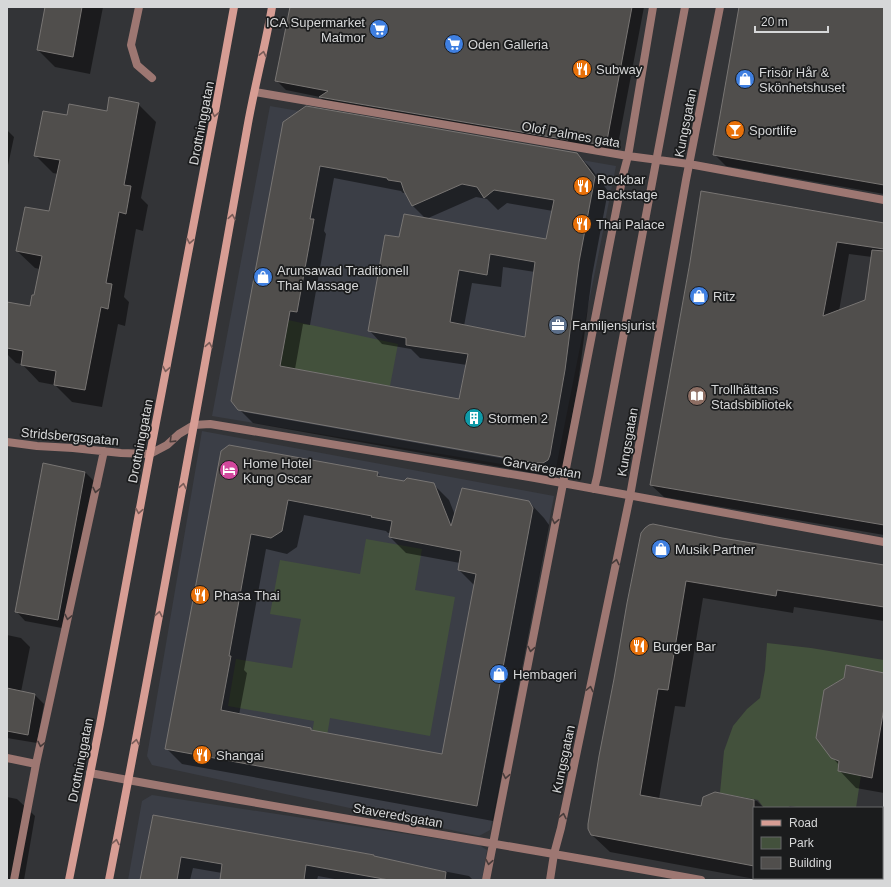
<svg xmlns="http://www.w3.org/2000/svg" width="891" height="887" font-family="Helvetica,sans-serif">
  <rect width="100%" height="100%" fill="#333437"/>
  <path fill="#3b3e46" d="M270 106 616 166 555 473 212 416Z
    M202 431 554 496 503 767 490 830 479 836 152 765 147 756Z
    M152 795 479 845 487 850 482 880H128L142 801Z"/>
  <path fill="#43513c" d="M288 320 398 344 390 386 280 366Z
    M366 539 422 549 415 590 455 597 430 736 330 718 326 742 311 740 314 721 228 706 236 659 292 668 301 619 270 614 280 560 360 574Z
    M767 643 811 648 884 660V673L846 665 843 686 835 683 824 691 816 738 830 750V757L839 761 838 771 861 775 856 808H803L790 806 787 808H764L758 800 720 793 724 751 733 726 747 709 760 698 765 670Z"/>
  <path fill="#0007" fill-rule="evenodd" d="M46 7H103L90 74 55 67 38 50Z
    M291 7H644L616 155 330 107 320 97 286 90 277 81Z
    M740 7H884V194L726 166 714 154Z
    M138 104 156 122 141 198 148 205 143 231 136 229 124 297 129 302 125 326 118 324 102 407 72 402 55 385 39 382 22 364 16 363 7 354V303L31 308 35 296 40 269 35 268 17 251 50 212 58 174 53 173 35 155 68 117 107 112Z
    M284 122 577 154 590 167 608 191 592 276 578 384 563 468 561 473 556 476H550L253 423 239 409ZM334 178 401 191 403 193H406L413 206 426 219 476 197 487 199 498 210 507 203 553 211 547 240 400 238 369 330 382 344 411 349 420 358 467 365 459 400 295 369 303 324 310 325 326 234 324 231ZM503 267 535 272 526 338 464 326 472 283 501 287ZM244 410 541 463 540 465 244 412Z
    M7 130 14 137 7 170Z
    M702 192 884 223V535L664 497 651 485ZM849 254 872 257 866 300 839 311Z
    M222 451 377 473 382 478 405 482 433 484 449 500 455 515 528 501 544 518 549 525 493 821 182 764 166 748ZM304 515 386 531 388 533H391L390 537 406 553 460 563 459 570 475 586 443 756 314 732 311 729 239 715 247 673 244 670 266 549 287 554 297 547Z
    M43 464 85 472 95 482 67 629 25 621 16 611Z
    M722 539 884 566V621L794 607 793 613 703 598 685 707 675 706 659 799 702 807 715 793 757 801 764 808H754V878H873V880H760L610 852 592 835 628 603Z
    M7 635 21 638 30 647 21 692 35 695 44 704 37 743 7 738Z
    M884 674V793L856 788 839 770V765L832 757Z
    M7 797 17 799 35 816 24 880H7Z
    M153 816 374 855 376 857 422 867 469 876 473 880H340L318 876 317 880H221L222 873 193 868 190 880H141Z"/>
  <path fill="#504e4c" stroke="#787573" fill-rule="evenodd" d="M45 7H82L73 57 37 50Z
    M290 7H632L606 146 566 138 568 140 319 97 328 91 275 81Z
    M739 7H884V185L713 155Z
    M109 97 139 103 124 185 131 186 126 214 119 212 106 283 112 284 108 309 101 307 85 390 54 385 56 371 21 365 23 351 7 348V302L30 306 32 295H34L42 256 16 251 25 207 49 211 60 160 34 156 43 111 67 115 69 104 107 111Z
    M306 106 577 153 595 177 579 262 565 370 550 455 548 460 543 463H536L238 410 231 401 283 122ZM320 166 387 178 388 180 401 182 404 191 412 206 462 184 477 187 484 198 494 190 554 200 546 239 404 214 399 237 385 235 368 331 406 338V345L468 354 459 399 280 366 290 311 297 312 314 219H310ZM490 254 535 262 525 337 450 322 459 270 487 275Z
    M701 191 884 223V249L837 242 823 316 865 300 872 250 884 251V525L650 485 690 262Z
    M229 445 378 472 377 476 404 481 407 478 434 483 451 526 462 488 529 501 533 508 477 806 165 749 221 451ZM288 500 372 516 371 517 392 521 389 537 461 551 458 570 476 574 442 754 311 730V728L221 710 231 656H229L251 534 271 538 282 531Z
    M43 463 85 472 58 620 15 612Z
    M653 524 722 538 884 565V607L777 590 776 596 686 581 668 690 658 689 640 795 701 806 703 797 715 792 754 800V866L591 835 588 829V824L599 756 614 679 627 603 641 533 645 528 649 525Z
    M846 665 884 673V708L872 778 838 771 839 761 831 758 816 738 824 690 844 678Z
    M7 688 35 694 28 735 7 731Z
    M153 815 374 855V856L446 872 445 880H389L306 865 304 880H220L222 864 181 857 177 880H140Z"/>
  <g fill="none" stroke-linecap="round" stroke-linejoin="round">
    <path stroke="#9d7772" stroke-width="8" d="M139 7 131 45 137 65 152 78
      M255 92 628 156 689 164 884 200
      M7 442 37 446 73 448 121 453 150 454 167 445 179 434 194 425 210 424 535 478 884 542
      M594 489 597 477 685 7
      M7 758 36 764
      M90 773C293 811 498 843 701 880
      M882 847 884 836
      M14 880 36 764 104 451
      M486 880 623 175 628 156 653 7
      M550 880 554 854 561 828 630 496 686 180 720 7
      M876 880V878"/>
    <path stroke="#d79d94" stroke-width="8" d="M69 880 100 724 150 454 216 106 234 7
      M109 880C158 630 202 380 247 129 254 88 265 48 272 7"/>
  </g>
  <defs><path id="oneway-chevron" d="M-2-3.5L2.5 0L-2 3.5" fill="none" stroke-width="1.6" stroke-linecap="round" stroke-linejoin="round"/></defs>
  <g stroke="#795c58">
    <use href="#oneway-chevron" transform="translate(263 54) rotate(-78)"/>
    <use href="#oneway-chevron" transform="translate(215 114) rotate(101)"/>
    <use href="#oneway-chevron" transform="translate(232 217) rotate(-80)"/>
    <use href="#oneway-chevron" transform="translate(190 241) rotate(101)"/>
    <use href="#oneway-chevron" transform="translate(209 345) rotate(-80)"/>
    <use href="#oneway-chevron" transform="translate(166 369) rotate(101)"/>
    <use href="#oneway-chevron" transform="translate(183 486) rotate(-79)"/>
    <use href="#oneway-chevron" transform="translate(139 511) rotate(100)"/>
    <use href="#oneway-chevron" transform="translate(159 614) rotate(-79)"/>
    <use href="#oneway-chevron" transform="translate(136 742) rotate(-80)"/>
    <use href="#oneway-chevron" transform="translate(116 842) rotate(-79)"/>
  </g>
  <g stroke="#483c3b">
    <use href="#oneway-chevron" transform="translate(172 440) rotate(136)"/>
    <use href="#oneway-chevron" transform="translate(96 490) rotate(102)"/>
    <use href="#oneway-chevron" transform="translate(555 521) rotate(101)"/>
    <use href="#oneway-chevron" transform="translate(616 562) rotate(-78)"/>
    <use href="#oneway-chevron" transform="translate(68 617) rotate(102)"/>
    <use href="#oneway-chevron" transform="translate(531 649) rotate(101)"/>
    <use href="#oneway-chevron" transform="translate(590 689) rotate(-78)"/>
    <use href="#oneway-chevron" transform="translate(41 744) rotate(102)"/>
    <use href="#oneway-chevron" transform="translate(506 776) rotate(101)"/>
    <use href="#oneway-chevron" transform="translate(563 816) rotate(-78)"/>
    <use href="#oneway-chevron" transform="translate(489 862) rotate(100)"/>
  </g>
  <defs>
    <g id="supermarket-disc" transform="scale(1)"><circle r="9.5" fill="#3f7fe0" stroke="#1b1c1d"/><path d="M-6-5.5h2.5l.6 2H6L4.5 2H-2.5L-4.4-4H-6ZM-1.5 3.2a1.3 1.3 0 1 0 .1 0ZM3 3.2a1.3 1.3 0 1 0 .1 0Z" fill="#fff"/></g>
    <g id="restaurant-disc" transform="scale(1)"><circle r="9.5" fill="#e8710a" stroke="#1b1c1d"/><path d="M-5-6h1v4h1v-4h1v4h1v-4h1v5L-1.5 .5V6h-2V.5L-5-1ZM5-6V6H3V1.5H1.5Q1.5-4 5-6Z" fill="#fff"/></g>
    <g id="shop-disc" transform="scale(1)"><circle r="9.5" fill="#3f7fe0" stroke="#1b1c1d"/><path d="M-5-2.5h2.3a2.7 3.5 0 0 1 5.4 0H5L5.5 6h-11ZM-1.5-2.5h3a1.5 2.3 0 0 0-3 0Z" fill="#fff"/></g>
    <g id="bar-disc" transform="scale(1)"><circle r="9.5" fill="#e8710a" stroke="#1b1c1d"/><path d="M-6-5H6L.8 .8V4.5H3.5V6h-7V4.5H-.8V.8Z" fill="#fff"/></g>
    <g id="office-disc" transform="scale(1)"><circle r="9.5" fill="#5c6f8a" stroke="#1b1c1d"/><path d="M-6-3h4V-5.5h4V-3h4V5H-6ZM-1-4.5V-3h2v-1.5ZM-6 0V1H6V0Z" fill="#fff"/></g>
    <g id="library-disc" transform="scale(1)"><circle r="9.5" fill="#8d6e63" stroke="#1b1c1d"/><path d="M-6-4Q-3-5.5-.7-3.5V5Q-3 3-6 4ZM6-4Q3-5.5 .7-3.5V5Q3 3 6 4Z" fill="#fff"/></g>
    <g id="building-disc" transform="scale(1)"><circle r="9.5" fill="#0f9aa8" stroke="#1b1c1d"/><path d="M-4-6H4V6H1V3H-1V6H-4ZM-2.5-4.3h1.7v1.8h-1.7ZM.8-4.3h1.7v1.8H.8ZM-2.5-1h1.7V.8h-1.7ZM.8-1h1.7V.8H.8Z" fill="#fff"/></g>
    <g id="hotel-disc" transform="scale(1)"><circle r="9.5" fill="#d1479c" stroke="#1b1c1d"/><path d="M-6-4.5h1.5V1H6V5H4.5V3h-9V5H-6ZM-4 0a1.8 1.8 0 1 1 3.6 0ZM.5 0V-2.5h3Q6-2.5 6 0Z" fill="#fff"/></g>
  </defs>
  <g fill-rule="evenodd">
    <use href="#supermarket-disc" x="379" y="29"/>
    <use href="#supermarket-disc" x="454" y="44"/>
    <use href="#restaurant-disc" x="582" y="69"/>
    <use href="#shop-disc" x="745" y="79"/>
    <use href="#bar-disc" x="735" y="130"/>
    <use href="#restaurant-disc" x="583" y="186"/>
    <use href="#restaurant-disc" x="582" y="224"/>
    <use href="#shop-disc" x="263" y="277"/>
    <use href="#shop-disc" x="699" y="296"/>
    <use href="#office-disc" x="558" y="325"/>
    <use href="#library-disc" x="697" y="396"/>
    <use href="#building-disc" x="474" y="418"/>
    <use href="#hotel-disc" x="229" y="470"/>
    <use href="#shop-disc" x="661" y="549"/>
    <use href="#restaurant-disc" x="200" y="595"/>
    <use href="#restaurant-disc" x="639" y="646"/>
    <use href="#shop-disc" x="499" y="674"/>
    <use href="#restaurant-disc" x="202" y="755"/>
  </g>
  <g text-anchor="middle" stroke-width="3.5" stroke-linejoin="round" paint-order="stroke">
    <g font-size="13" fill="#d6d7d8" stroke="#1b1c1d" text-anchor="start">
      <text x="365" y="27" text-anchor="end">ICA Supermarket<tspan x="365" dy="15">Matmor</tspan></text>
      <text x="468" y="49">Oden Galleria</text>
      <text x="596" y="74">Subway</text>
      <text x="759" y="77">Frisör Hår &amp;<tspan x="759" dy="15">Skönhetshuset</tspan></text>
      <text x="749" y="135">Sportlife</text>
      <text x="597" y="184">Rockbar<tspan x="597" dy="15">Backstage</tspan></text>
      <text x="596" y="229">Thai Palace</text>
      <text x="277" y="275">Arunsawad Traditionell<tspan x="277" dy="15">Thai Massage</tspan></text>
      <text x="713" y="301">Ritz</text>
      <text x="572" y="330">Familjensjurist</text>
      <text x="711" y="394">Trollhättans<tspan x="711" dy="15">Stadsbibliotek</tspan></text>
      <text x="488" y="423">Stormen 2</text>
      <text x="243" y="468">Home Hotel<tspan x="243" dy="15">Kung Oscar</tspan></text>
      <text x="675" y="554">Musik Partner</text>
      <text x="214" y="600">Phasa Thai</text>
      <text x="653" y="651">Burger Bar</text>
      <text x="513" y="679">Hembageri</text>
      <text x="216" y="760">Shangai</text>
    </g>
    <g font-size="13" fill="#d6d7d8" stroke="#1b1c1d">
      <text transform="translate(201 123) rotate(-79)" y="5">Drottninggatan</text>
      <text transform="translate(685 123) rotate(-79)" y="5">Kungsgatan</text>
      <text transform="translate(571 134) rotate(10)" y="5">Olof Palmes gata</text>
      <text transform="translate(70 436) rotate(5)" y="5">Stridsbergsgatan</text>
      <text transform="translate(140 441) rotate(-79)" y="5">Drottninggatan</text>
      <text transform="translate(627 442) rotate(-80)" y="5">Kungsgatan</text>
      <text transform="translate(542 467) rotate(10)" y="5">Garvaregatan</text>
      <text transform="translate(563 759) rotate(-78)" y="5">Kungsgatan</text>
      <text transform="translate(80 760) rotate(-79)" y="5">Drottninggatan</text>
      <text transform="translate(398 815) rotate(10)" y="5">Staveredsgatan</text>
    </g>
  </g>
  <rect width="891" height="887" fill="none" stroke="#d6d7d8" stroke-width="16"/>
  <rect x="753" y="807" width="130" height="72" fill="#1b1c1d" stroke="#666768"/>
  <rect x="761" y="820" width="20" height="6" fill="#d79d94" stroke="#666768"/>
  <text x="789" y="827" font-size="12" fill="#d6d7d8">Road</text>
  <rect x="761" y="837" width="20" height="12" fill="#43513c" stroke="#666768"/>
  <text x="789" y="847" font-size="12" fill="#d6d7d8">Park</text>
  <rect x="761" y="857" width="20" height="12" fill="#504e4c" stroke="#666768"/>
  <text x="789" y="867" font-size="12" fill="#d6d7d8">Building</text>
  <path d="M755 26v6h73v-6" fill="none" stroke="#d6d7d8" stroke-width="2"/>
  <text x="761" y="26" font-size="12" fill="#d6d7d8" stroke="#1b1c1d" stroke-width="3" paint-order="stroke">20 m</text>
</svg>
